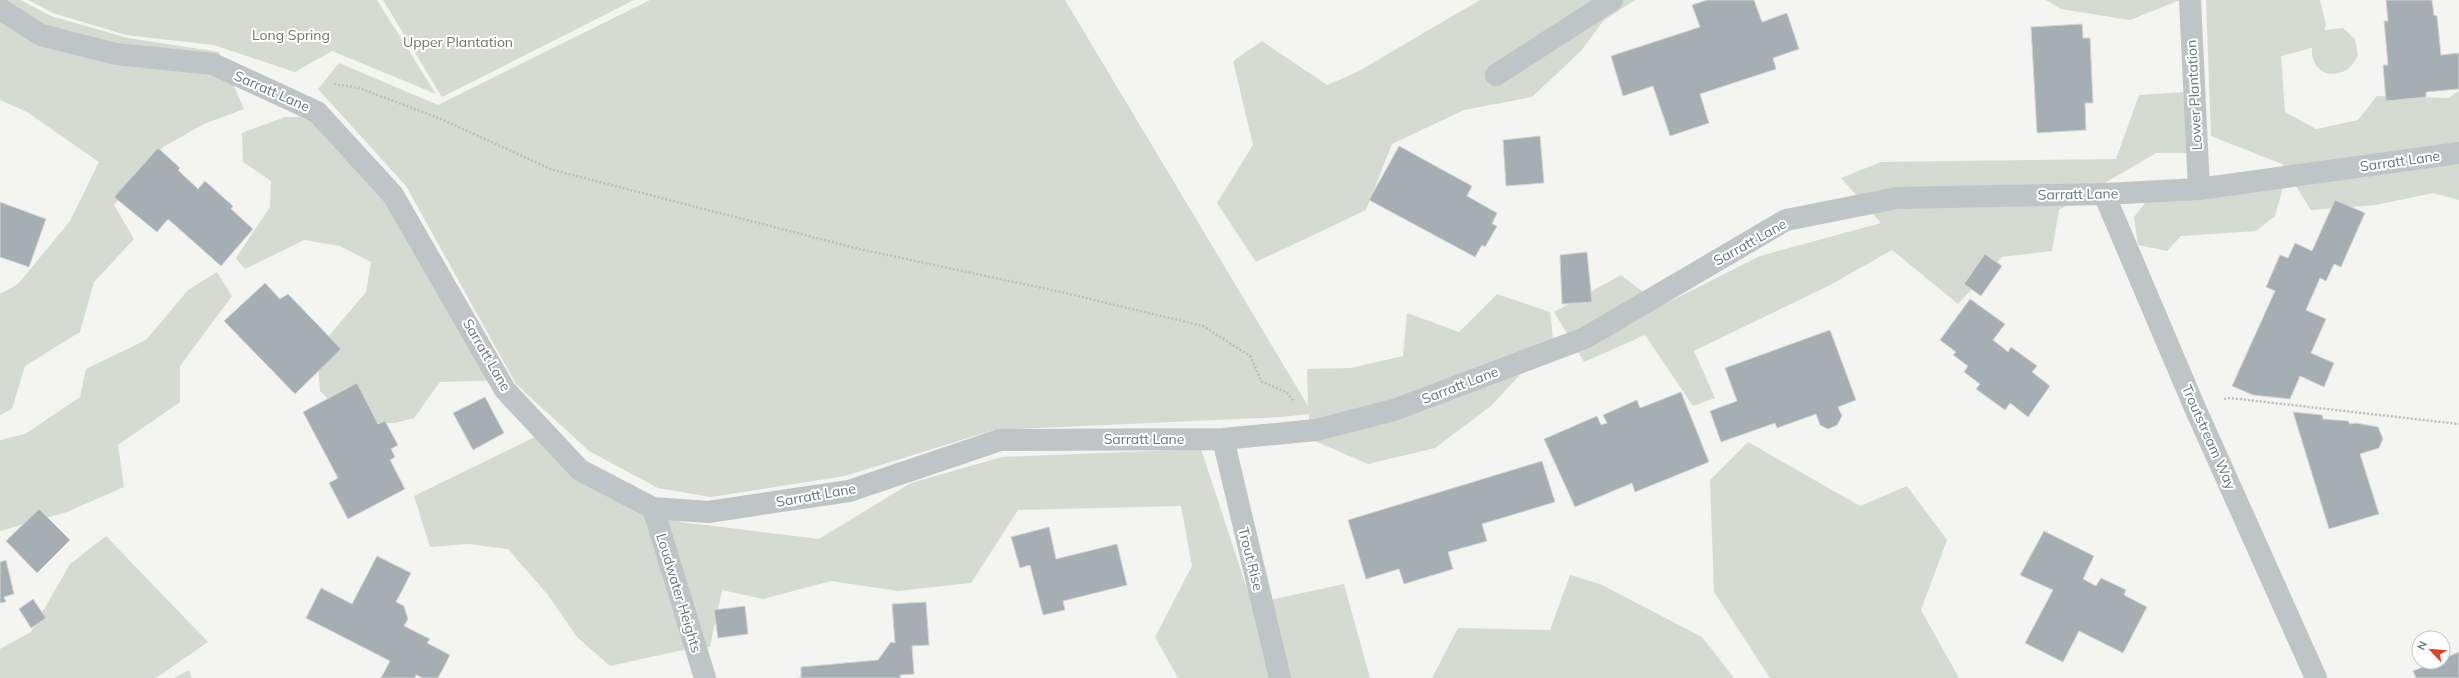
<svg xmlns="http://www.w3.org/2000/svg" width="2459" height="678" font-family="Mulish,sans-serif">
  <rect width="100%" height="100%" fill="#f4f4f0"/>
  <path fill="#d5dbd1" d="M0 0H20L51 16 128 38 219 52 244 109 204 124 163 147 114 205 134 239 94 282 80 332 25 366 12 409 0 415V294L18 284 70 221 99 162 27 112 0 100Z
    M28 0H377L436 94 332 51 295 72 214 45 126 35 53 13Z
    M383 0H634L442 97Z
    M650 0H1065L1308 406 1307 369 1351 368 1403 356 1407 313 1459 332 1497 294 1550 312 1553 339 1491 406 1435 448 1368 464 1310 439 1309 414 1281 417 994 430 845 476 711 497 658 488 589 451 516 384 406 186 318 89 339 63 438 105Z
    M1480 0H1635L1603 21 1581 51 1532 97 1464 110 1392 144 1366 210 1256 262 1217 203 1253 145 1233 61 1262 41 1327 85 1357 72Z
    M2046 0H2180L2130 20 2061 9Z
    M2206 0H2320L2326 25 2324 30 2343 28 2355 39 2358 55C2347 83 2310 79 2312 48L2281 56 2285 112 2316 129 2358 120 2377 96 2448 98 2459 91V200L2433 193 2376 205 2311 210 2282 164 2211 136Z
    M2184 92 2187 153H2156L2059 210 2052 251 2002 257 1958 304 1892 250 1832 284 1694 351 1715 398 1693 406 1645 335 1584 362 1554 312 1621 275 1661 306 1760 256 1881 223 1841 178 1881 162 2116 159 2139 95Z
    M285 117H330L400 192 512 380 440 382 414 418 395 423H354L320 391 317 350 366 292 371 262 340 246 304 240 245 269 236 258 270 207 271 181 243 162 242 133Z
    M2249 175 2283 187 2275 216 2256 231 2181 236 2167 251 2138 245 2134 217 2150 197 2180 179Z
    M217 272 232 296 180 366V402L118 445 124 487 67 512 0 531V440L25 434 80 397 86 369 146 340 188 290Z
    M537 436 680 522 819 539 911 483 1002 457 1201 449 1252 604 1344 584 1370 678H1178L1155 637 1192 566 1181 506 1018 510 971 583 898 591 831 581 763 599 722 590 710 647 678 651 610 666 577 637 548 595 508 549 469 544 430 547 414 496Z
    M1748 442 1860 506 1907 486 1947 540 1921 610 1959 678H1770L1714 592 1710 480Z
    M106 536 208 642 156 678H0V649L31 632 70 564Z
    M1570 575 1600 584 1702 637 1734 678H1432L1458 628 1550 630Z
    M189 670 192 678H174Z"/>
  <path fill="#a5afb3" stroke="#d5d5d3" d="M1707 0H1754L1762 22 1787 13 1799 49 1773 58 1776 69 1700 94 1709 123 1670 136 1653 86 1623 96 1611 56 1700 27 1692 5Z
    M2386 0H2432L2434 15 2437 16 2441 55 2459 53V89L2426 92V97L2386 101 2383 65H2388L2384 21H2388Z
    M2082 24 2083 38H2090L2093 103H2085L2086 130 2037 133 2031 27Z
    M1540 136 1544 183 1506 186 1503 140Z
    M1399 146 1472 186 1467 196 1497 213 1492 224 1497 226 1485 247 1482 245 1475 257 1369 200Z
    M158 148 180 168 178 170 198 189 205 181 233 206 231 209 253 229 221 266 168 219 157 232 114 197Z
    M2335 200 2365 213 2341 267 2334 264 2326 281 2320 278 2306 310 2326 319 2311 353 2334 363 2324 387 2300 376 2290 399 2253 395 2232 386 2275 291 2266 287 2280 255 2288 258 2295 243 2312 251Z
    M0 202 46 219 29 267 0 257Z
    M1587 252 1592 302 1562 304 1560 255Z
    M1985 254 2002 266 1981 296 1964 284Z
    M265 283 280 299 288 294 341 349 295 394 224 321Z
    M1970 299 2005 324 1993 340 2008 352 2011 347 2037 366 2032 372 2050 386 2028 417 2010 403 2005 410 1976 389 1980 384 1964 372 1968 366 1953 355 1956 352 1940 340Z
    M1830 330 1856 400 1838 407 1842 416 1837 425 1828 429 1820 425 1816 414 1777 428 1775 423 1721 442 1710 411 1737 401 1725 368Z
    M357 383 378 424 385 421 398 445 391 449 395 457 390 460 405 489 348 519 329 483 338 478 303 412Z
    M1681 392 1709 462 1635 492 1632 483 1575 507 1544 439 1597 416 1601 425 1607 423 1603 415 1637 400 1640 408Z
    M485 397 504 433 473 450 453 413Z
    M2293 412 2322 415 2323 419 2348 421 2350 424 2356 423 2378 427 2383 439 2379 448 2360 454 2379 514 2329 529Z
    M1542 461 1555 502 1482 524 1487 541 1448 552 1453 569 1404 584 1399 569 1366 579 1348 520Z
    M39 509 70 540 37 573 6 541Z
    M1049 527 1056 559 1117 544 1127 585 1063 601 1065 610 1043 615 1030 565 1020 568 1011 537Z
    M2044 531 2094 556 2083 579 2096 586 2101 578 2126 590 2124 595 2147 607 2123 653 2079 631 2063 662 2025 643 2053 590 2020 575Z
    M377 556 411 573 396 602 404 606 408 619 404 626 430 639 427 643 450 655 438 678H423L416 675 415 678H381L390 661 306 618 321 588 352 604Z
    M6 560 14 594 4 597 6 602 0 603V562Z
    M33 599 46 618 31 628 19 609Z
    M926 602 929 645 912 646 914 674 900 675 901 678H798H801V667L878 660 891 642 895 643 892 604Z
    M745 606 748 634 718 638 714 610Z
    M2459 652V678H2416L2413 671 2435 662H2443V659Z"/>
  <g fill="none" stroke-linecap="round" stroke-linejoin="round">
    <path stroke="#bbbdbf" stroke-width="2.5" stroke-dasharray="2 2" stroke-linecap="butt" d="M334 84 359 88 441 119 553 170 859 249 1061 292 1203 326 1250 356 1262 382 1286 392 1294 401
      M2224 399 2230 398 2459 424"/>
    <path stroke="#bfc4c6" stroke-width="22" d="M2190 0 2199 189
      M0 9 41 35 116 54 213 64 317 112 393 195 505 390 580 470 653 508 708 512 849 491 1000 440 1223 439 1316 430 1394 410 1585 338 1786 220 1897 198 2104 194 2199 189 2459 153
      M1496 75 1612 0
      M2104 194 2195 408 2316 678
      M1223 439 1280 678
      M653 508 705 678"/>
  </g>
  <g text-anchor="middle" stroke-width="4" stroke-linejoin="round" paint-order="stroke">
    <g font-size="14" fill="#687862" stroke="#fff">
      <text x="291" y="40">Long Spring</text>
      <text x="458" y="47">Upper Plantation</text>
    </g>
    <g font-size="14" fill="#637681" stroke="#fff">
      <text transform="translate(272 91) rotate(24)" y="5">Sarratt Lane</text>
      <text transform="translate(2194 95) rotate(-93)" y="5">Lower Plantation</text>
      <text transform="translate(2400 161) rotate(-8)" y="5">Sarratt Lane</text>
      <text transform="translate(2078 194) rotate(-1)" y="5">Sarratt Lane</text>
      <text transform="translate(1750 242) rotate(-29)" y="5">Sarratt Lane</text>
      <text transform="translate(487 355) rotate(60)" y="5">Sarratt Lane</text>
      <text transform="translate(1460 385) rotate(-21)" y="5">Sarratt Lane</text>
      <text transform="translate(2209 437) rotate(66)" y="5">Troutstream Way</text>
      <text x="1144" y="444">Sarratt Lane</text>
      <text transform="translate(816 495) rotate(-10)" y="5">Sarratt Lane</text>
      <text transform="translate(1251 559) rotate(76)" y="5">Trout Rise</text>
      <text transform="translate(679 593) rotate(73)" y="5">Loudwater Heights</text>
    </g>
  </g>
  <g transform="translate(2431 650) rotate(296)"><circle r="19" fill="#ffffff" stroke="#c1c8cd"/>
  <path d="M0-3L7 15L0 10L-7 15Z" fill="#e04224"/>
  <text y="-6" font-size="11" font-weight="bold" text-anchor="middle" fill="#637681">N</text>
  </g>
</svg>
